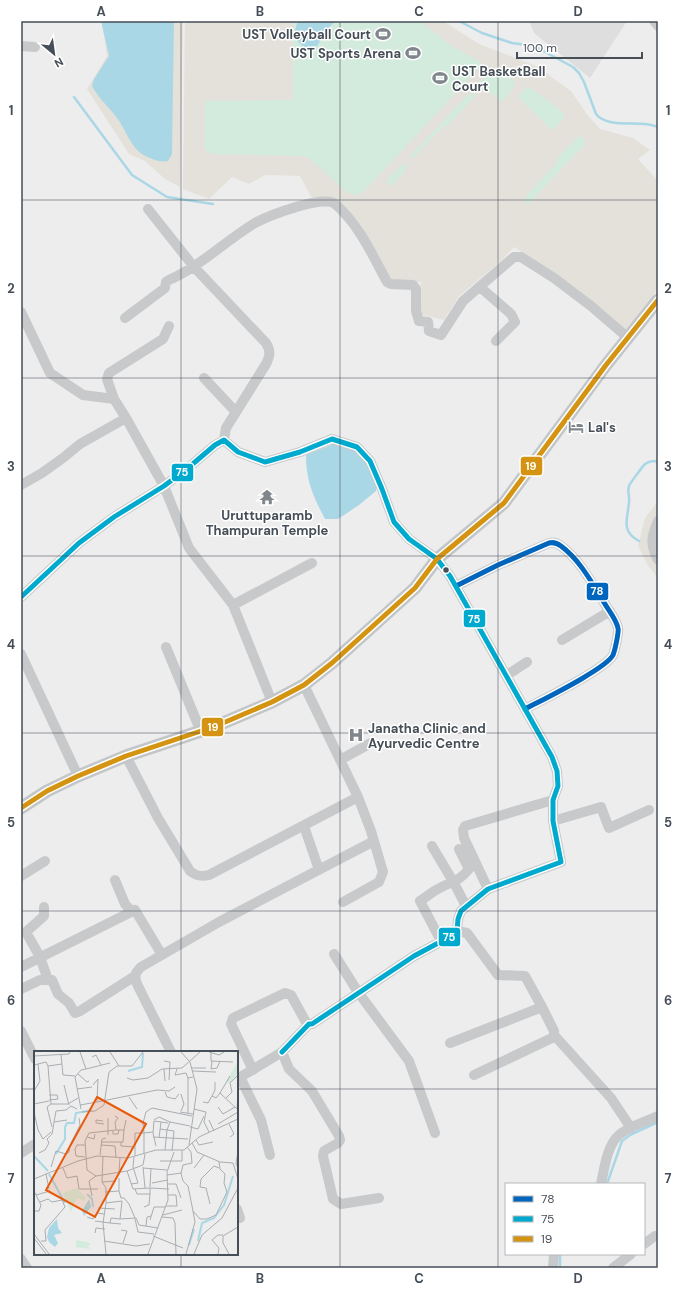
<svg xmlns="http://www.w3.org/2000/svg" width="679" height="1289" font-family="'DM Sans',sans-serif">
  <rect width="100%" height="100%" fill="#ededed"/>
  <path fill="#e3e1da" d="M102 21H183L180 187 165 179 145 161 129 154 87 89 107 56Z
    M185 21H443L479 44 536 66 571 91 586 113 600 129 633 138 650 150 638 159 658 181V287L651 300 627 331 573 286 514 247 501 261 459 296 444 320 419 314 421 282 391 281 332 198 311 197 300 176 265 175 249 184 232 177 209 199 183 189Z
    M658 501V578L649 567 638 546 645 518Z"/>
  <path fill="#dfdede" d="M533 21H627L590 78 534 33 530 23Z"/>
  <path fill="#d3ebdc" d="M293 21H298L295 29 324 36 327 30 335 21H419L453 47 477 60 480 62V67L363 192 358 195 348 193 309 158 304 156 212 154C207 152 206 151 205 146V101L293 100Z
    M493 71H496L513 80 515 83 514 87 502 102C495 96 489 88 479 92L476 89V86L490 72Z
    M529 87 549 101 564 114V118L554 129H551L519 98 518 97 526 88Z
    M472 93 475 96 448 125 444 126 412 159 410 156 469 94Z
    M580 135 585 141V144L529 203 527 204 525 203 527 200 525 197 556 164 558 157Z
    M403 164 406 165V170L391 186 387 183V180Z"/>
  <path fill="#aad7e5" d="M101 21H174L172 154 168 161C161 162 157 161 150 158 131 151 128 133 117 118 109 107 98 98 92 86L94 79 109 56Z
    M298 21H335L327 30 317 46 305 48C293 39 293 34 298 21Z
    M334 444 356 451 371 467 377 483 376 491 359 505 338 519H325C313 496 306 481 306 455Z"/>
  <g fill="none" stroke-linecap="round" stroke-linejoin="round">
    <path stroke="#aad7e5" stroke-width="2.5" d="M459 21 482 33 512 43 534 46 573 67 579 73 584 82 596 114C606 127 631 122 645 124 650 124 654 126 658 127
      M74 97 132 175 167 197 213 204
      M639 541C620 531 628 518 629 502 630 496 627 492 629 486 630 483 643 466 645 464 648 462 651 461 654 461L658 462
      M607 1184 622 1141 630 1135 658 1122
      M560 1268V1254"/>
    <path stroke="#c7c9cb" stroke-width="10" d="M654 21 658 26
      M21 46 35 47
      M148 209 194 267 266 343C271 351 270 356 266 364L226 428 224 440
      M480 287 511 314 515 322 496 341
      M21 312 50 373 83 395 114 399 126 418 164 486 189 548 233 605 272 702
      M125 318 165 288 166 282 169 280C201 266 225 241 255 223 268 216 324 194 335 204 358 223 373 256 387 282L391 284 413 285 416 289V311L419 321 428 322 429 331 441 335 463 301 514 257H521L554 278 591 306 627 337
      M204 378 236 412
      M114 399 107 379 109 373 163 339 169 326
      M21 485 42 473 63 458 80 444 126 418
      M658 521C651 537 650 544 658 560
      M456 586 498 565 549 543C553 542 557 543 561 546 580 560 592 583 605 604 609 611 616 619 618 628 619 632 615 650 613 655 606 669 542 700 525 709
      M21 597 79 543 114 517 164 486 188 468 215 445 224 440 238 452 265 462 300 452 332 439 357 447 370 461 382 489 394 522 409 539 437 559 450 576 552 757 557 771 558 786 553 800V821L561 862 488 889 461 911 458 919 457 931 455 934 414 956 312 1024H309L282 1052
      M233 605 312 563
      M562 640 610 611
      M166 647 201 732
      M21 654 78 776
      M507 675 527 662
      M304 685 358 797 371 831 383 872 379 882 343 902
      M126 756 158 818 190 871C196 876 201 877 209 875L358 797
      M340 760 371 743
      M553 821 601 807 609 828 649 810
      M304 826 319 870
      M432 846 454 883 466 906
      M21 876 45 861
      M115 880 125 904 132 912
      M488 889 464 838 463 830 465 826 553 800
      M44 907V916L26 932 40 957 48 980
      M457 931 467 933 498 975 525 976 542 1007
      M441 941 420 901C426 897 431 893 436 890 449 882 458 883 469 869L459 849
      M334 954 358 992 409 1061 435 1133
      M21 967 135 910 162 955
      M21 989 40 980H52L58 994 69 1003 75 1013 80 1011 135 976
      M21 1031 35 1059
      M554 1035 611 1098 631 1128
      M450 1043 542 1007 554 1031V1035L552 1038 474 1075
      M171 1052 137 984C134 975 135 973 141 967L219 922 374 841
      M253 1070 231 1024 233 1018 285 993 291 995 307 1024H309
      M240 1077 261 1120 270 1155
      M237 1079 282 1052 289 1069 312 1091 339 1136 340 1140 338 1143 324 1151 323 1156 333 1199 341 1204 379 1198
      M21 1153 35 1144
      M601 1184C604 1170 607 1145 619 1135 629 1126 646 1122 658 1116
      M237 1209 240 1218
      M644 1244 655 1236
      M21 1259 27 1268
      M553 1268 554 1254
      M613 1268 631 1254"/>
    <path stroke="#c3c6c9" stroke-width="13" d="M21 808 47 791 78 776 126 756 216 726 272 702 304 685 332 663 415 588 437 559 504 503 606 365 658 300"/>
    <g stroke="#fff" stroke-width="8">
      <path id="bus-1" d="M456 586 498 565 549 543C553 542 557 543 561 546 580 560 592 583 605 604 609 611 616 619 618 628 619 632 615 650 613 655 606 669 542 700 525 709"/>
    </g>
    <g stroke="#fff" stroke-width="8">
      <path id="bus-2" d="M21 597 79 543 114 517 164 486 188 468 215 445 224 440 238 452 265 462 300 452 332 439 357 447 370 461 382 489 394 522 409 539 437 559 450 576 552 757 557 771 558 786 553 800V821L561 862 488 889 461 911 458 919 457 931 455 934 414 956 312 1024H309L282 1052"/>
    </g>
    <g stroke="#fff" stroke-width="8">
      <path id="bus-3" d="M21 808 47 791 78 776 126 756 216 726 272 702 304 685 332 663 415 588 437 559 504 503 606 365 658 300"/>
    </g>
    <use href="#bus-1" stroke="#0065bd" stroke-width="5"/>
    <use href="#bus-2" stroke="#00a9ce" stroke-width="5"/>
    <use href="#bus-3" stroke="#d49411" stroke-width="5"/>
  </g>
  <path fill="none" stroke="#464e57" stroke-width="1" stroke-opacity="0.55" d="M181 21V1052M340 21V1268M498 21V1268M21 200H658M21 378H658M21 556H658M21 733H658M21 911H658M21 1089H35M237 1089H658M181 1254V1268"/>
  <defs>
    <g id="stadium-bare" transform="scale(1.2)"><path d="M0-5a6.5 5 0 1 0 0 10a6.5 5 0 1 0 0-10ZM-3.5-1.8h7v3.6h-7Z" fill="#80868c" stroke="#fff" stroke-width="2.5" paint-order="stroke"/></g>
    <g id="hotel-bare" transform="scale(1.2)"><path d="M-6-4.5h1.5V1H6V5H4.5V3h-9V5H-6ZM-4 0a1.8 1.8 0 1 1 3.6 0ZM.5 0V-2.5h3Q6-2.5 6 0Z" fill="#80868c" stroke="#fff" stroke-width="2.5" paint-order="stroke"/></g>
    <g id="temple-bare" transform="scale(1.2)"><path d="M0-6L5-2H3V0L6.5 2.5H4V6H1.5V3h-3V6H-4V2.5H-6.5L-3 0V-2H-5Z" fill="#80868c" stroke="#fff" stroke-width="2.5" paint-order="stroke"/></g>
    <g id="hospital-bare" transform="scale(1.2)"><path d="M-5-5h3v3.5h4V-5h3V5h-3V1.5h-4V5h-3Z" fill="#80868c" stroke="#fff" stroke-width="2.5" paint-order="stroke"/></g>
  </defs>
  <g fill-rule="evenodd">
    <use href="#stadium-bare" x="383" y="34"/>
    <use href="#stadium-bare" x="413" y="53"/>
    <use href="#stadium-bare" x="440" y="78"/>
    <use href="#hotel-bare" x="576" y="427"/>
    <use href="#temple-bare" x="267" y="497"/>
    <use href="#hospital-bare" x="356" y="735"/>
  </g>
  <circle fill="#464e57" stroke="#fff" stroke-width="1.5" cx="446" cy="570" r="3.5"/>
  <g text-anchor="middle" stroke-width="3" stroke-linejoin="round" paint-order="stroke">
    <g font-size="13" font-weight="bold" fill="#464e57" stroke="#fff" text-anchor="start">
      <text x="371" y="39" text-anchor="end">UST Volleyball Court</text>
      <text x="401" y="58" text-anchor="end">UST Sports Arena</text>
      <text x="452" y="76">UST BasketBall<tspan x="452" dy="15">Court</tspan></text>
      <text x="588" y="432">Lal's</text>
      <text x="267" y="520" text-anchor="middle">Uruttuparamb<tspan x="267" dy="15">Thampuran Temple</tspan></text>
      <text x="368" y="733">Janatha Clinic and<tspan x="368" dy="15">Ayurvedic Centre</tspan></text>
    </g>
  </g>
  <g transform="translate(34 1051)">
    <rect width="204" height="204" fill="#ededed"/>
    <path d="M204 10V22L196 32 192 31ZM43 137 52 147 50 150 43 147 37 161 29 142ZM42 189 57 192 54 195 56 198 42 196Z" fill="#d3ebdc"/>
    <path d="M55 148 57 156 50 165 48 160ZM23 168 24 177 28 182 20 184 24 192 21 196 15 191 13 186 15 177Z" fill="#aad7e5"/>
    <path fill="none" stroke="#aad7e5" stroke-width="2" d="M94 20 108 16 109 2M22 103 31 88V76L33 72H40L42 62 58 59M0 105 14 120M15 123 31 152M53 143 58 148 59 156M164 190 168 172 180 167 190 154 199 125M155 194 160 178"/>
    <path fill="none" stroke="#aaadb1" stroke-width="1" d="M46 1 52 18 47 19 41 26 47 58M76 1 85 15M147 1 156 11 163 38 155 94M175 1 185 4 190 1M177 2V10L199 11M27 3 29 24 41 25M0 5 35 3 36 1M58 6 62 4 67 14M130 10 136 11 135 29M178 10 177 18 183 17 186 10M0 14 12 11 14 15 17 53M14 15 28 13M157 17H172M52 18 76 12M130 18 131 30M143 18 141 24 152 22 154 27 159 26M158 20 182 21M44 23 53 31 55 30M196 25 186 42 204 59M93 27 99 29 114 27 128 18 148 17 166 1M154 27V62M30 34 35 54M43 38 58 36M0 40 6 30 4 13M131 41 133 46 141 48 145 43M15 44H23L24 48 15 49M178 45 181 39V31M95 46 103 58M192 47 198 41 196 32 204 24M63 51 123 39 135 40 141 36M169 51 174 52 178 45 182 47 186 42M0 53 15 50M17 53 13 56 18 76M17 53H34L44 47M46 54 63 51 64 28 59 34M184 56 189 63 201 56M203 57 204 43M160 58 172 61 170 71 175 81M147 60 150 53 147 43M0 61 4 79 9 88 17 81M48 61 61 60 70 54 75 21 83 15H98L109 1M146 61 159 63M81 65 84 67 81 71 82 79H85M74 67V84M120 69 125 66 136 71M175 69 180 80M69 70 62 69V72L70 73M20 71 33 69M184 73 204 61M195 73 200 83 196 86M156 76 164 78 170 65M126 78 133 79 136 71 156 75M82 79 55 82 51 90 53 119 62 125 93 120M85 79H90L92 69M79 80V83H84L85 79M119 81 110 82 109 72 112 61 118 57 158 65M53 86 60 88 61 83M119 86 154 88M125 87 127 71M162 89 165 94 179 91M67 91H89L90 79M87 91V95L100 96M158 92 163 101 186 111 199 112 204 128M51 94H43L41 98 42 105 51 106M67 94 81 95 82 106M122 95 119 82 120 70 134 72M131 99 133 79 140 80 138 100M204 101 202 112 204 118M5 102 11 99 15 92 13 88 18 83 22 60 32 59 37 55 43 58M66 104 68 88 72 87M69 105 68 131 72 137V152L69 172 72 203M101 105V82H110V102M126 110H148V99M17 116 22 100 32 103 35 101 36 94 46 74 45 67M109 116 111 137M29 117 33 127 43 125 45 138H64M109 117 133 119M160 117 170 104M85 121 86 107M147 122 149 130 154 135 159 160 166 168H173L182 164 193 141 190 132 191 123 186 118 185 111M12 123 15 138M133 124 147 122 149 114 158 112 157 101 153 96M0 128 44 110 63 105 94 107 122 99H150L165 86 204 68M68 131 82 130M118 132 134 129M97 133 104 132 99 116 100 106M134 133H142L147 147M116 136 117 117M116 137 135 138M101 138 103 143H116V137L99 138 93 120 109 114 111 103M0 140 7 154 5 160H0M85 140 87 147H90L95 153 101 167M71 141 85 140V127M2 144 16 140M58 145 55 130 62 125M6 151 14 148 18 151 28 149 31 156 11 179 12 190H7M72 152 88 150 86 168 102 167 105 174 124 177M176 153 172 137 166 136 167 128 180 115 185 117M132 155H143L142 144H134M110 156 115 154 116 143M64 157 81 158M129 164 148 159M53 166 59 168 63 162 70 163M128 166 139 167 141 172 142 203M86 168 77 167 76 172 87 173M101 168 104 181 120 183M116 169 120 156H131M61 170 76 172M112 175 113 166 117 165M87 179 93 180 89 192M61 182 62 177 71 178M0 183 15 203M119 185 149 197M0 187 12 203M70 190 102 195 116 193M114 203 134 149 133 121 140 101M152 203 161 171 159 160M160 203 168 184 188 167 204 137M184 203 185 197 178 189 184 184H189M195 203 189 192V185L204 176"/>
    <path fill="#e8590c" fill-opacity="0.15" stroke="#e8590c" stroke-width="2" d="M63 46 112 73 61 166 12 139Z"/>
    <rect width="204" height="204" fill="none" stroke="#464e57" stroke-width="2"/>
  </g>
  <g stroke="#fff" stroke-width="1.5">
    <rect x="520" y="456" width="23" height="20" rx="4" fill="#d49411"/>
    <rect x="171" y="463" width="23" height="19" rx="4" fill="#00a9ce"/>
    <rect x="586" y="582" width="23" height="19" rx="4" fill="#0065bd"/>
    <rect x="463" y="609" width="23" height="19" rx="4" fill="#00a9ce"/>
    <rect x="201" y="717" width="23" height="20" rx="4" fill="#d49411"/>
    <rect x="438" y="927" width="23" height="20" rx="4" fill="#00a9ce"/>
  </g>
  <g font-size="11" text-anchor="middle" font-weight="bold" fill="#fff">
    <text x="531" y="470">19</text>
    <text x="182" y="476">75</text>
    <text x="597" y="595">78</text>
    <text x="474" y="623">75</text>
    <text x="213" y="731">19</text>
    <text x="449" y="941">75</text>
  </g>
  <rect width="679" height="1289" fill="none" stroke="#ffffff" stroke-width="44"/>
  <rect x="505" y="1183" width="140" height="72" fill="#ffffff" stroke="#b5b8bc"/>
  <rect x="513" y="1196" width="20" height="6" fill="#0065bd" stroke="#b5b8bc"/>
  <text x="541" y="1203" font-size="12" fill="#464e57">78</text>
  <rect x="513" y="1216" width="20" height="6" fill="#00a9ce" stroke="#b5b8bc"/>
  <text x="541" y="1223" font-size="12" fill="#464e57">75</text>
  <rect x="513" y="1236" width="20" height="6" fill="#d49411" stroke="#b5b8bc"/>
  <text x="541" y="1243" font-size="12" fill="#464e57">19</text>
  <g transform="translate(54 54) rotate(151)" stroke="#ffffff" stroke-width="3" paint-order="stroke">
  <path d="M0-3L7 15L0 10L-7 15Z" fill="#464e57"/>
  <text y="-6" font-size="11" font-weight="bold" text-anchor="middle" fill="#464e57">N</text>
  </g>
  <path d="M517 52v6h125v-6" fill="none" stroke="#464e57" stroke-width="2"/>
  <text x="523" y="52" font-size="12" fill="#464e57" stroke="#ffffff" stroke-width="3" paint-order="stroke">100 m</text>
  <rect x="22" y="22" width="635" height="1245" fill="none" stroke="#464e57" stroke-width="1.5"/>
  <g font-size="13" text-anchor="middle" font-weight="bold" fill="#464e57">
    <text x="101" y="16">A</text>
    <text x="260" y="16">B</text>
    <text x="419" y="16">C</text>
    <text x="578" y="16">D</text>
    <text x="11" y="115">1</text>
    <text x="668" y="115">1</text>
    <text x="11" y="293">2</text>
    <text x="668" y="293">2</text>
    <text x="11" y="471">3</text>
    <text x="668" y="471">3</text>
    <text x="11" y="649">4</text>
    <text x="668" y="649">4</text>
    <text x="11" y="827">5</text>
    <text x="668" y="827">5</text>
    <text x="11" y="1005">6</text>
    <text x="668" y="1005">6</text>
    <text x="11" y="1183">7</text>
    <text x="668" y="1183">7</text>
    <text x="101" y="1283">A</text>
    <text x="260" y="1283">B</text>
    <text x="419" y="1283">C</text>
    <text x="578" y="1283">D</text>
  </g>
</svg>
